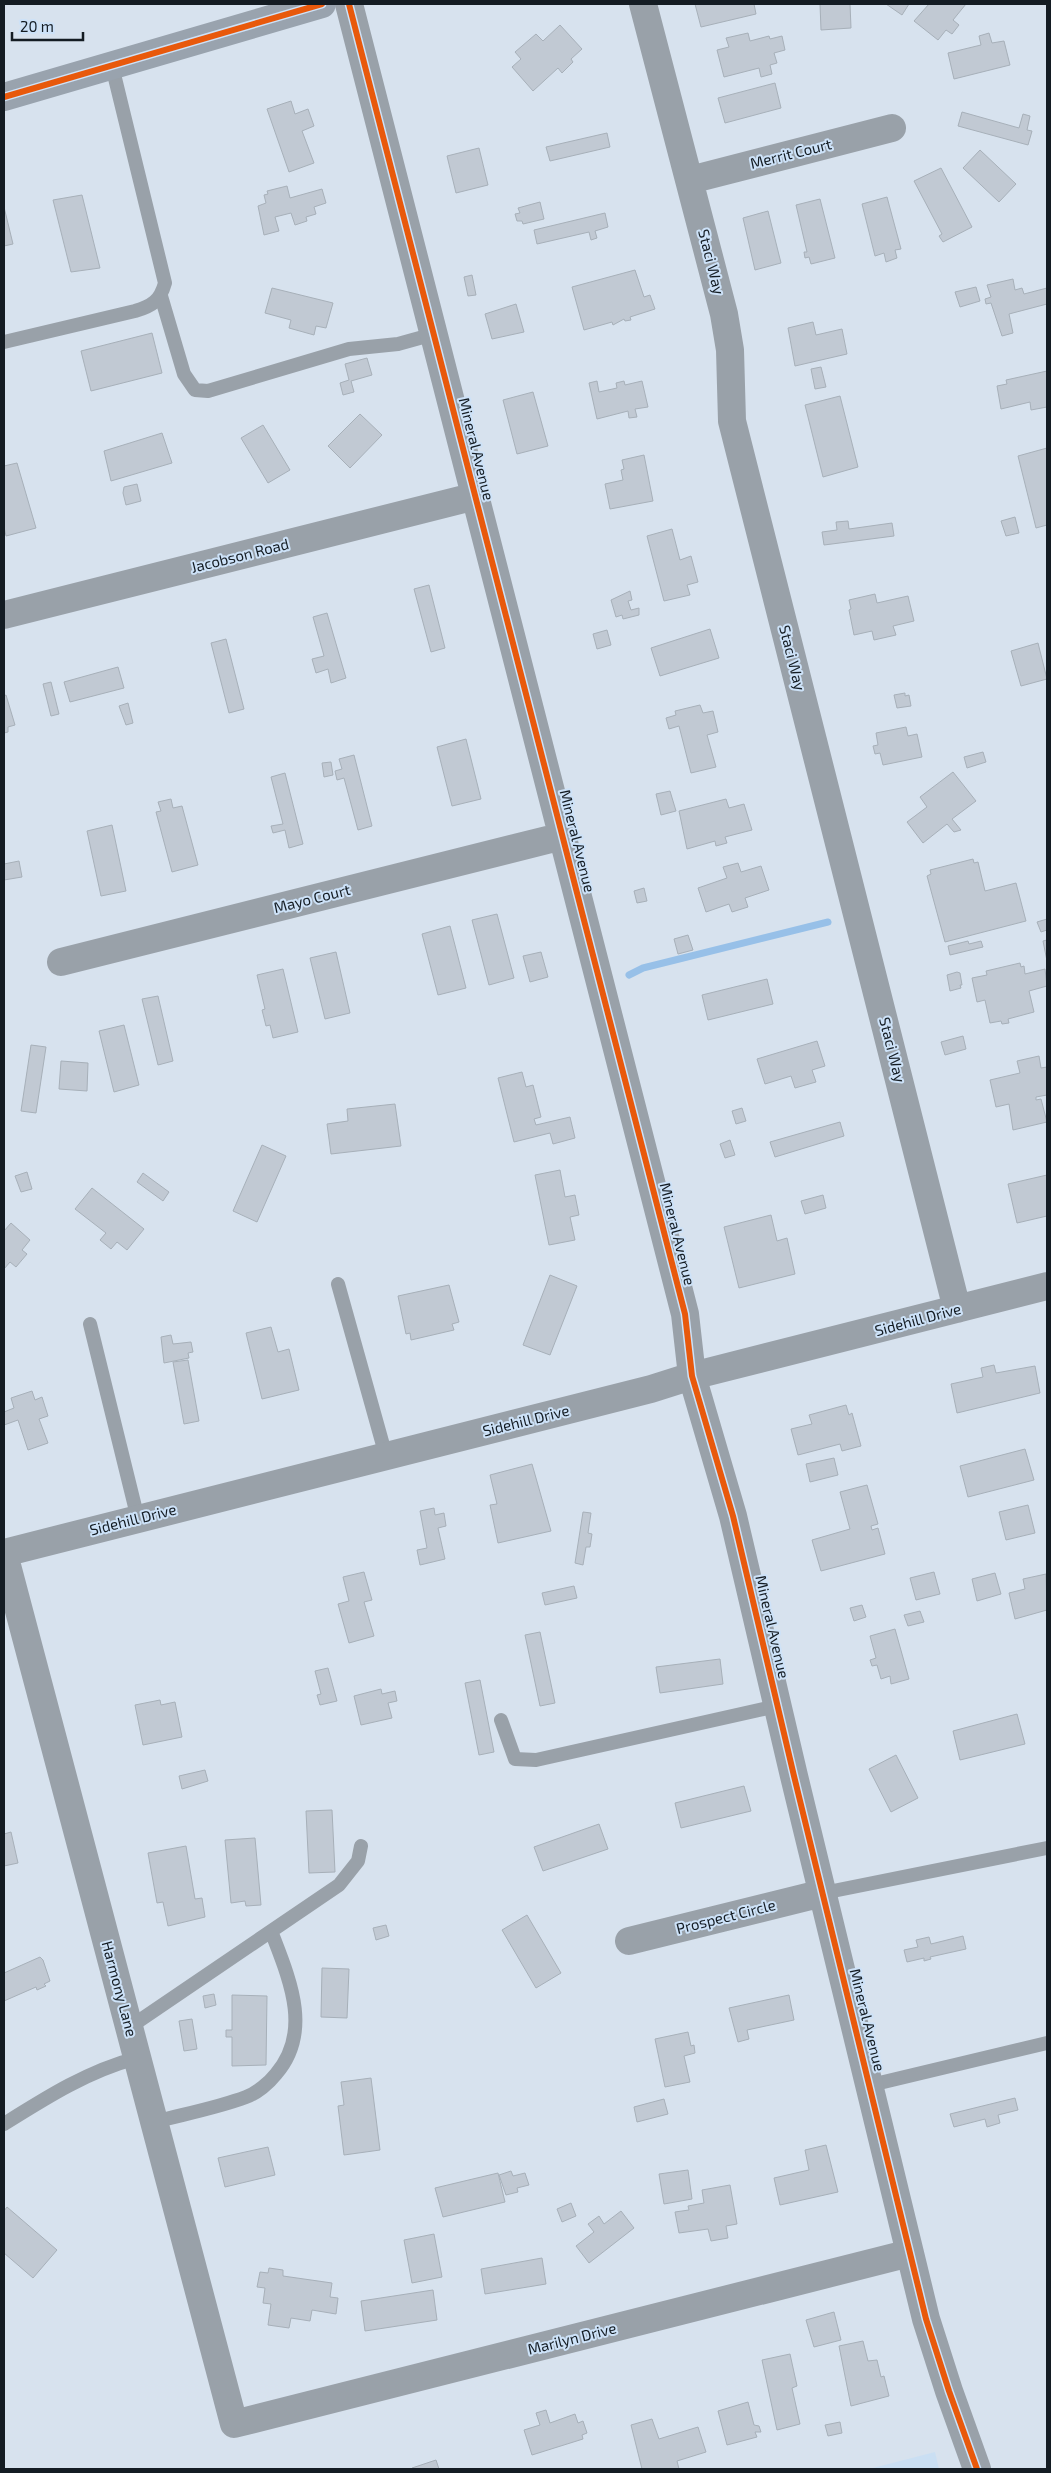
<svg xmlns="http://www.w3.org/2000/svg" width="1051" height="2473" font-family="'Exo 2',sans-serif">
  <rect width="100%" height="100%" fill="#d7e2ee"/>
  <path fill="#cadff3" d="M935 2452 939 2469H869Z"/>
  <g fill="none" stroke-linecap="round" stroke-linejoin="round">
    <path stroke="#97c0e8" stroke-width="7" d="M629 975 643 968 828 922"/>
  </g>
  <path fill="#c1c9d3" stroke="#a7b0b9" d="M695 4H754L756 14 701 27Z
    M820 4H850L851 28 821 30Z
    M886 4H909L902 15Z
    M929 4H966L953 20 959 25 952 34 946 30 938 40 914 21Z
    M560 25 582 49 571 59 573 62 562 73 558 68 533 91 512 67 521 59 515 52 536 34 543 41Z
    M748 33 750 41 769 36 770 39 782 36 785 50 774 53 777 63 770 65 772 74 761 77 759 68 724 77 717 50 729 47 726 38Z
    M989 33 992 43 1004 41 1010 65 954 79 948 53 981 45 979 36Z
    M775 83 781 108 725 123 718 98Z
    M291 101 295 114 308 109 314 126 302 131 314 163 289 172 267 109Z
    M962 112 1019 128 1023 114 1030 116 1027 130 1032 131 1028 145 958 126Z
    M607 133 610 147 550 161 546 147Z
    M479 148 488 185 456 193 447 156Z
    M980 150 1016 184 999 202 963 168Z
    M941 168 972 227 943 242 939 236 942 234 914 181Z
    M287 186 290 198 322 189 326 203 314 207 316 214 306 217 307 221 295 225 291 213 275 217 279 231 264 235 258 206 266 203 264 195 268 194 267 191Z
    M82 195 100 268 71 272 53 200Z
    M887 197 901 249 895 250 897 258 886 262 884 253 875 256 862 204Z
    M820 199 835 258 811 264 809 257 805 258 804 252H807L796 205Z
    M540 202 544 219 523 224 522 221H517L515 214 520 213 518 208Z
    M4 207 13 244 4 246Z
    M768 211 781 263 755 270 743 218Z
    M605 213 608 227 595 231 597 238 591 240 589 232 537 244 534 230Z
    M635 270 644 297 650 295 655 309 630 317 631 320 625 321 624 319 613 325 612 322 584 330 572 287Z
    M472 275 476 295 468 296 464 277Z
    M1013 279 1015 290 1022 288 1024 294 1047 288V304L1009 314 1013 333 1002 336 991 303 986 304 985 299 991 297 987 285Z
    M976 287 980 301 960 307 955 292Z
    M272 288 333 303 326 328 316 326 314 335 289 328 291 320 265 313Z
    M516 304 524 332 492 339 485 314Z
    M813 322 816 335 842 329 847 354 795 366 788 328Z
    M152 333 162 373 91 391 81 351Z
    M367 358 372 375 351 381 354 392 343 395 340 383 349 380 345 364Z
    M821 367 826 387 815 389 811 369Z
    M1047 371V407L1031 410 1030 402 1001 409 997 386 1007 384 1006 380Z
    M597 381 599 392 617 388 616 383 624 381 625 385 642 381 648 407 635 409 637 417 629 418 628 411 597 419 589 383Z
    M533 392 548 446 517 454 503 400Z
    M840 396 858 467 823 477 805 405Z
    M360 414 382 435 350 468 328 446Z
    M263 425 290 470 268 483 241 438Z
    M162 433 172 463 111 481 104 451Z
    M1047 448V525L1036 528 1018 456Z
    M644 455 653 501 610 509 605 484 623 480 621 470 624 469 622 460Z
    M17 463 36 528 6 536 4 527V466Z
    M137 484 141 501 126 505 123 493 124 487Z
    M1015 517 1019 533 1006 536 1001 521Z
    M848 521 849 529 892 523 894 536 824 545 822 532 837 530 836 522Z
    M672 529 680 560 691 556 698 582 687 585 690 595 664 601 647 536Z
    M429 585 445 648 431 652 414 589Z
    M630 591 632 600 628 601 631 610 639 608V615L623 619 622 615 616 617 611 600Z
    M875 594 877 603 908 596 914 621 893 626 896 635 874 640 872 631 854 635 849 610 851 609 849 600Z
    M327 613 346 678 331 683 328 669 316 673 312 659 324 656 313 617Z
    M710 629 719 658 660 676 651 648Z
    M607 630 611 645 597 649 593 634Z
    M226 639 244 709 229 713 211 643Z
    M1038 643 1047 679 1021 686 1011 651Z
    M118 667 124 688 70 702 64 682Z
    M51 682 59 714 51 716 43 684Z
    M905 693V696L909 695 911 706 897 708 894 695Z
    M6 695 15 725 8 727V732L4 733V696Z
    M128 703 133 723 126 725 119 706Z
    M700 705 703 713 713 711 718 732 707 735 716 767 691 773 679 726 669 729 666 718 676 715 675 711Z
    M906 727 908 736 917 734 922 757 883 765 880 753 875 754 873 746 878 745 876 733Z
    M466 739 481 799 452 806 437 747Z
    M983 752 986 762 967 768 964 757Z
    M354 755 372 826 358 830 344 778 337 780 335 771 342 769 339 759Z
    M331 762 333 775 324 777 322 763Z
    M953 772 976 801 952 819 961 830 954 832 947 824 923 843 907 822 927 807 920 797Z
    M285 773 303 844 289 848 285 830 273 833 271 826 283 824 271 777Z
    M670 791 676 811 661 815 656 794Z
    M171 799 173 808 182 806 198 865 172 872 156 812 161 811 158 802Z
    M726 799 729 808 744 804 752 830 725 837 727 843 716 846 715 841 687 849 679 811Z
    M112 825 126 891 101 896 87 831Z
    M973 859 974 863 978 862 985 891 1016 883 1026 921 945 942 927 876 931 874 930 870Z
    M19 861 22 877 4 880V864Z
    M738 863 741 872 761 866 769 890 745 898 748 907 732 912 729 904 706 912 698 888 727 878 723 867Z
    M644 888 647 901 637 903 634 891Z
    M497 914 514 978 489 985 472 920Z
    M1047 919V930L1041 932 1037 922Z
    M450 926 466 988 438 995 422 934Z
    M688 935 693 950 678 954 674 939Z
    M1047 940V961L1043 941Z
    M968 941 969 944 981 941 983 947 950 955 948 946Z
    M336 952 350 1013 325 1019 310 958Z
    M541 952 548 977 530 982 523 956Z
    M1020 963 1021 967 1024 966 1025 974 1045 969 1047 986 1029 991 1034 1012 1008 1019 1009 1023 1002 1024 1001 1021 990 1023 985 1000 977 1002 972 978 987 975 986 971Z
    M283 969 298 1032 273 1038 270 1025 266 1026 262 1010 265 1009 257 975Z
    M957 972 960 973 962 985H960L961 988 950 991 947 975Z
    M767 979 773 1004 708 1020 702 995Z
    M158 996 173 1061 158 1065 142 999Z
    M124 1025 139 1085 114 1092 99 1031Z
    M963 1036 966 1049 945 1055 941 1042Z
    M817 1041 825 1066 812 1070 816 1082 795 1088 791 1076 765 1084 757 1059Z
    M31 1045 46 1047 36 1113 21 1111Z
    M1039 1056 1041 1068 1047 1067V1095L1036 1097V1100L1041 1099 1047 1122 1013 1130 1009 1104 996 1107 990 1080 1020 1073 1017 1061Z
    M61 1061 88 1063 87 1091 59 1089Z
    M522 1072 526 1087 533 1085 541 1117 534 1119 536 1125 570 1117 575 1138 553 1144 550 1133 514 1142 498 1078Z
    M395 1104 401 1146 331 1154 327 1124 348 1121 347 1109Z
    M742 1108 746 1121 736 1124 732 1111Z
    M840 1122 844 1136 775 1157 770 1142Z
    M730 1140 735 1155 725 1158 720 1144Z
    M262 1145 286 1156 257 1222 233 1211Z
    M560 1170 565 1197 575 1195 579 1215 570 1217 575 1240 549 1245 535 1175Z
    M27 1172 32 1189 21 1192 15 1176Z
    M143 1173 169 1192 163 1201 137 1182Z
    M1047 1175V1216L1017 1223 1008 1184Z
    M92 1188 144 1229 127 1250 117 1242 111 1249 100 1240 106 1233 75 1209Z
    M823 1195 826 1208 805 1214 801 1201Z
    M771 1215 777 1241 787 1238 795 1274 739 1288 724 1227Z
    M11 1223 30 1240 22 1250 27 1254 16 1267 10 1262 4 1269V1231Z
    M550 1275 577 1286 550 1355 523 1345Z
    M449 1285 459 1322 452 1324 454 1330 411 1340 410 1333 406 1334 398 1296Z
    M271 1327 278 1352 289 1349 299 1390 262 1399 246 1333Z
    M171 1335 173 1344 191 1342 193 1352 188 1353 189 1358 164 1363 161 1337Z
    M188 1360 199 1421 184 1424 173 1362Z
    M994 1365 996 1373 1035 1366 1040 1393 957 1413 951 1384 983 1377 981 1368Z
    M32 1391 35 1400 42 1397 48 1416 39 1419 48 1443 28 1450 18 1420 4 1425V1412L14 1408 11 1398Z
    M846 1405 849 1415 852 1413 861 1446 842 1451 840 1444 798 1455 791 1429 812 1424 809 1415Z
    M1025 1449 1034 1480 968 1497 960 1466Z
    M834 1458 838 1475 810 1482 806 1464Z
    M532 1464 551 1531 498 1543 490 1505 497 1504 490 1475Z
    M867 1485 878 1524 871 1526 872 1530 878 1528 885 1554 821 1571 812 1540 850 1529 840 1492Z
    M1028 1505 1035 1533 1006 1540 999 1512Z
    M434 1508 435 1515 444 1513 446 1526 438 1528 445 1559 420 1565 417 1550 427 1548 420 1511Z
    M583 1512 591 1513 588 1533 592 1534 590 1547H586L583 1565 575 1563Z
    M364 1572 372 1600 364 1602 374 1636 349 1643 338 1604 349 1601 343 1577Z
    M934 1572 940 1594 916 1600 910 1578Z
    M995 1573 1001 1594 977 1601 972 1579Z
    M1046 1574 1047 1610 1015 1619 1009 1593 1025 1589 1023 1579Z
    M574 1586 577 1598 545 1605 542 1593Z
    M862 1605 866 1617 854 1621 850 1608Z
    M920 1611 924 1622 908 1626 904 1615Z
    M895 1629 909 1679 891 1684 890 1676 881 1679 877 1665 872 1666 870 1660 876 1658 870 1636Z
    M540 1632 555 1703 540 1706 525 1635Z
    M720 1659 723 1684 660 1693 656 1667Z
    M328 1668 337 1701 320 1705 317 1695 321 1694 315 1671Z
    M480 1680 494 1752 479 1755 465 1683Z
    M381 1689 382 1694 395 1691 397 1701 388 1703 392 1718 361 1725 354 1696Z
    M160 1700 161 1705 175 1702 182 1737 143 1745 135 1705Z
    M1017 1714 1025 1744 960 1760 953 1731Z
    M896 1755 918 1798 891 1812 869 1769Z
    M205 1770 208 1781 182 1789 179 1776Z
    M744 1786 751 1811 681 1828 675 1803Z
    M332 1810 335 1872 309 1873 306 1811Z
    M599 1824 608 1849 543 1871 534 1847Z
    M11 1832 18 1863 4 1866V1834Z
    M255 1838 261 1905 246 1906 245 1901 231 1903 225 1840Z
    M186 1846 195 1899 202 1898 205 1917 168 1926 163 1902 157 1903 148 1853Z
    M527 1915 561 1973 536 1988 502 1930Z
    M386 1925 389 1936 376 1940 373 1928Z
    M963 1936 966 1949 930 1957 931 1959 924 1961V1958L907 1962 904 1950 918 1947 916 1940 929 1937 931 1944Z
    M40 1957 43 1960 50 1981 44 1984 46 1986 37 1990 36 1987 4 2001V1973Z
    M322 1968 349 1969 347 2018 321 2017Z
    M214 1994 216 2005 205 2008 203 1996Z
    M232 1995 267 1996 266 2065 232 2066V2037H226V2030H232Z
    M789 1995 794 2020 747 2030 749 2039 738 2042 729 2008Z
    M192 2019 197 2049 184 2051 179 2021Z
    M688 2032 691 2046 694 2045 695 2053 684 2056 690 2082 665 2087 655 2039Z
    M371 2078 380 2150 344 2155 338 2106 344 2105 341 2082Z
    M1015 2098 1018 2110 998 2115 1000 2123 987 2127 985 2119 954 2127 950 2114Z
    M664 2099 668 2114 637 2122 634 2107Z
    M826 2145 838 2192 780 2205 774 2178 809 2170 805 2150Z
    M268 2147 275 2175 225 2187 218 2158Z
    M688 2170 692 2199 664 2204 659 2174Z
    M511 2171 513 2176 525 2173 529 2185 517 2188 518 2192 506 2195 499 2175Z
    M498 2173 505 2202 443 2217 435 2188Z
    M730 2185 737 2224 726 2226 728 2238 711 2241 708 2229 679 2233 675 2212 689 2210 688 2206 704 2203 702 2190Z
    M571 2203 576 2216 562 2222 557 2209Z
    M7 2207 57 2250 33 2278 4 2253V2211Z
    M621 2211 634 2228 589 2263 576 2246 594 2232 588 2224 599 2216 604 2224Z
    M434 2234 442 2277 412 2283 404 2240Z
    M542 2258 546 2284 485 2294 481 2269Z
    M269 2268 283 2270V2276L332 2283 330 2297 338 2298 336 2314 312 2310 310 2321 291 2318 289 2328 268 2325 271 2304 263 2303 265 2288 257 2287 260 2272 268 2273Z
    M433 2290 437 2320 365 2331 361 2301Z
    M834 2312 841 2340 814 2347 806 2320Z
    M863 2341 868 2361 877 2360 881 2377 884 2376 889 2396 851 2406 839 2346Z
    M790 2354 797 2386 792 2388 800 2424 777 2430 762 2360Z
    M748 2402 754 2425 759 2426 761 2432H755L757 2437 727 2445 718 2411Z
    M546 2410 550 2423 575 2414 578 2423 583 2421 587 2433 582 2435 583 2439 532 2455 524 2430 540 2425 536 2413Z
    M652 2419 659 2439 698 2427 706 2452 677 2461 679 2469H642L631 2425Z
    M840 2422 842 2433 828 2436 825 2425Z
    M436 2460 439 2469H412V2468Z"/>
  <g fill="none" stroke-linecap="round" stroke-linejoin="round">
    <path stroke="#99a1a9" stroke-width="14" d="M161 296 184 374 195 390 208 391 349 349 398 344 434 334
      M4 342 135 311C152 306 160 301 165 283L112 66
      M338 1284 386 1456
      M90 1324 138 1519
      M501 1720 515 1759 536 1760 777 1706
      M823 1893 1047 1848
      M130 2027 339 1885 358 1861 361 1846
      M871 2085 1047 2043
      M154 2122C184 2114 217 2108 246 2097 257 2093 269 2083 276 2074 313 2031 289 1978 271 1931
      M4 2124C47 2097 88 2071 137 2058"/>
    <path stroke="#99a1a9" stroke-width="28" d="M349 4 685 1314 692 1376 733 1516 794 1776 926 2319 949 2391 977 2469
      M643 4 724 314 730 350 732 421 957 1309
      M690 180 892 128
      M4 615 476 496
      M61 962 563 836
      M4 1553 651 1389 692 1376 1047 1286
      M4 1554 234 2424 910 2253
      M629 1941 823 1893"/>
    <path stroke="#99a3ae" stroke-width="28" d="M4 97 322 4"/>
    <g stroke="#cde2f8" stroke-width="9">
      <path id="cycleway" d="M349 4 685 1314 692 1376 733 1516 794 1776 926 2319 949 2391 977 2469
        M4 97 322 4"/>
    </g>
    <use href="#cycleway" stroke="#e8590c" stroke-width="6"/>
  </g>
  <g text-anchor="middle" stroke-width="4" stroke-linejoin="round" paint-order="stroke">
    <g font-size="15" fill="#141c23" stroke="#cde2f8">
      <text transform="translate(791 154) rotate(-14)" y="5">Merrit Court</text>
      <text transform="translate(711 262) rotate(76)" y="5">Staci Way</text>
      <text transform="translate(476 449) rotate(76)" y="5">Mineral Avenue</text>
      <text transform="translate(240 556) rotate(-14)" y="5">Jacobson Road</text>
      <text transform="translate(792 658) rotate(76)" y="5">Staci Way</text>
      <text transform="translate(577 841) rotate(76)" y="5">Mineral Avenue</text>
      <text transform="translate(312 899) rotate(-14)" y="5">Mayo Court</text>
      <text transform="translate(892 1050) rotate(76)" y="5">Staci Way</text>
      <text transform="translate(677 1234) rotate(76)" y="5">Mineral Avenue</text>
      <text transform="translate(918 1320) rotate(-15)" y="5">Sidehill Drive</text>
      <text transform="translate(526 1421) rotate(-14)" y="5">Sidehill Drive</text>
      <text transform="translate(133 1520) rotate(-14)" y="5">Sidehill Drive</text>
      <text transform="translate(772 1627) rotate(77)" y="5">Mineral Avenue</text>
      <text transform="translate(726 1917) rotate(-14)" y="5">Prospect Circle</text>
      <text transform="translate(119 1989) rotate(75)" y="5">Harmony Lane</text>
      <text transform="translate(867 2020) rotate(76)" y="5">Mineral Avenue</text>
      <text transform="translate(572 2339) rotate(-14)" y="5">Marilyn Drive</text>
    </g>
  </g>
  <rect width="1051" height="2473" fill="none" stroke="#141c23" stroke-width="10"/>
  <path d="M12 32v8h71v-8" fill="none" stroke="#141c23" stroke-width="2.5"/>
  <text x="20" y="32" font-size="15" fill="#141c23" stroke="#cde2f8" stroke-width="4" paint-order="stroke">20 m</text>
</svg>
